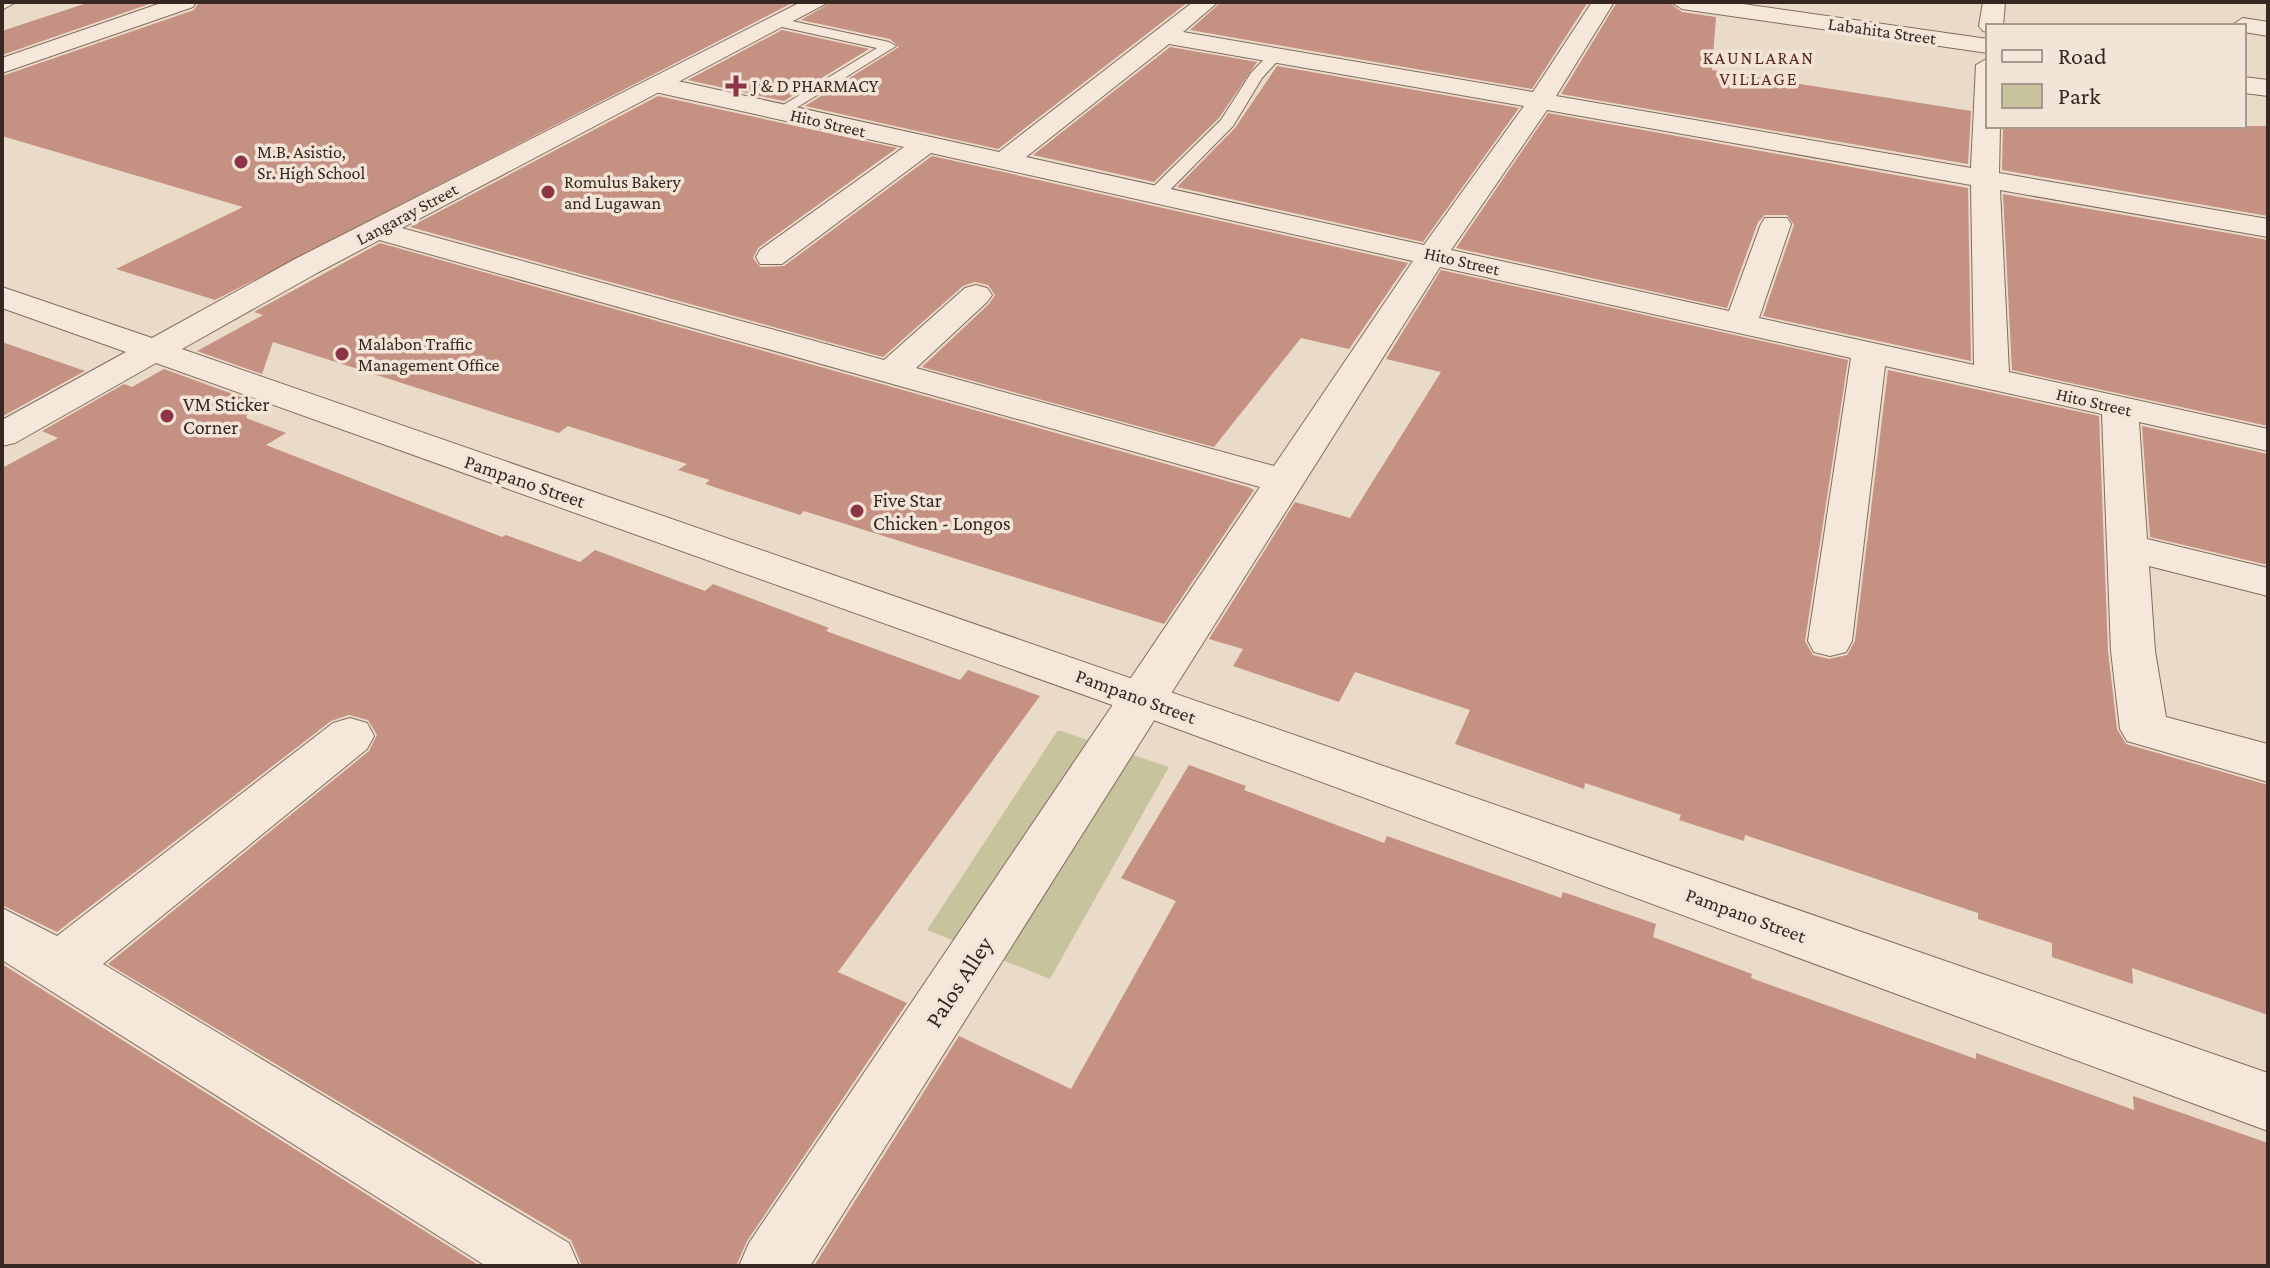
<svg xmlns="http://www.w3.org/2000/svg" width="2270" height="1268" font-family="'Crimson Pro',serif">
  <rect width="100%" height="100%" fill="#eadac8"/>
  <path fill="#c7c49d" d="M1058 730 1169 767 1050 979 927 930Z"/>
  <path fill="#c49182" d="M90 2H155L2 55V31Z
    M199 2H794L215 300 116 269 243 207 2 136V76L194 10Z
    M832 2H1188L998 149 805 106 899 47 890 39 801 20Z
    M1221 2H1588L1532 89 1190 30Z
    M1617 2H1668L1682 12 1716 17 1712 70 1971 111 1968 164 1561 94Z
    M782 30 869 49 784 101 688 80Z
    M1170 47 1257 62 1219 118 1154 182 1033 155Z
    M1277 66 1519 108 1423 242 1177 187 1235 128Z
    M658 96 897 148 758 248 753 258 760 267 784 266 932 156 1408 263 1349 349 1301 338 1214 447 922 367 989 304 995 295 988 285 975 282 963 286 883 357 410 227Z
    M1548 113 1968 188 1971 361 1763 316 1794 225 1787 215H1765L1758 222 1727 308 1456 248Z
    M2003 126H2268V216L2002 170Z
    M2003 194 2268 240V426L2012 370Z
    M380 243 1248 487 1254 490 1164 624 804 511 800 515 705 484 710 480 678 470 687 464 568 426 559 433 273 342 262 374 197 351 263 315 254 312Z
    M1441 270 1848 360 1805 641 1813 655 1829 659 1847 655 1855 641 1888 370 2099 416 2108 651 2117 729 2126 744 2268 785V1015L2132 968 2133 984 2052 957V943L1978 919V913L1745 835 1744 841 1679 820 1681 815 1585 783 1584 789 1455 744 1470 710 1355 672 1339 702 1233 666 1243 649 1209 639 1295 502 1350 518 1441 372 1386 359Z
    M2 342 85 371 3 416Z
    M164 369 252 401 246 418 286 433 266 445 502 537 506 535 580 562 595 550 705 591 713 584 829 628 826 631 960 680 968 670 1040 696 838 972 907 1003 747 1241 736 1266H582L571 1240 108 964 369 751 377 735 368 720 349 715 331 721 57 932 2 905V468L58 438 42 431 124 384 132 387Z
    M2142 426 2268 454V565L2150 537Z
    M1189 765 1246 786 1244 790 1384 843 1387 836 1561 898 1563 892 1656 924 1653 937 1752 974 1751 978 1976 1059V1053L2134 1110 2133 1096 2268 1143V1266H814L959 1036 1071 1089 1176 901 1121 878Z
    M2 964 480 1266H2Z"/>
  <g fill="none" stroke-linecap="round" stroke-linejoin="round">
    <g stroke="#846c5f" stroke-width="2">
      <path id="service" d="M778 18 889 42 896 46 780 118 775 116V110L877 48 773 25 771 22Z
        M1271 52 1283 55 1262 78 1233 126 1161 199H1149V191L1221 120 1251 73Z"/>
    </g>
    <g stroke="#846c5f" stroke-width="2">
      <path id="minor" d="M2 2H16L2 10Z
        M164 2H196L193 7 2 73V58Z
        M1193 2H1218L1183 32 1533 92 1592 2H1614L1556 96 1971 168 1976 65 1988 58V126H2000L1999 173 2268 219V237L2000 190 2009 372 2268 429V451L2139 422 2147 539 2268 568V596L2149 566 2155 651 2166 717 2268 744V782L2127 741 2120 729 2111 651 2102 414 1885 366 1852 641 1846 652 1830 656 1814 652 1808 641 1851 358 1440 267 810 1266H739L749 1243 1260 487 365 236 361 230 365 224 376 221 884 360 965 288 976 285 987 288 992 295 987 302 916 368 1274 466 1413 261 931 153 782 264H760L756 257 760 250 904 147 655 92 642 84 655 76 999 152ZM1169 44 1524 106 1424 245 1026 157ZM1547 110 1971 185 1974 365 1759 318 1791 224 1787 218H1765L1761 224 1729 311 1451 250Z
        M1671 2H1729L1988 39V53L1682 9Z
        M1983 2H2005L2003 26H1988V32L1983 31 1979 26Z
        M2243 18 2268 22V36L2244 32V26L2232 25Z
        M2244 77 2268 80V96L2244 93Z
        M350 718 367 723 374 736 367 749 103 964 569 1243 579 1266H486L2 960V908L57 936 333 723Z"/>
    </g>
    <g stroke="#846c5f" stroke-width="2">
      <path id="tertiary" d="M801 2H829L317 273 182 349 2268 1073V1131L1129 711 156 363 15 443 2 446V420L126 352 2 308V287L152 338 295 259Z"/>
    </g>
    <use href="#service" fill="#f5e8da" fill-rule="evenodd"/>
    <use href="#minor" fill="#f5e8da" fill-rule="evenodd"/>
    <use href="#tertiary" fill="#f5e8da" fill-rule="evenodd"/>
  </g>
  <g fill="#8c3546" stroke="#f2e5d7" stroke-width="3">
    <path d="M732 74h8v8h8v8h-8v8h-8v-8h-8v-8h8z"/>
    <circle cx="241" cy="162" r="8"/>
    <circle cx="548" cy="192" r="8"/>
    <circle cx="342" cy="354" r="8"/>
    <circle cx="167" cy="416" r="8"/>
    <circle cx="857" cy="511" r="8"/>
  </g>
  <g text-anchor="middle" stroke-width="7" stroke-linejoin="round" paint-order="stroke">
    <g font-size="18" fill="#362721" stroke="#f2e5d7">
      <text transform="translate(1882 31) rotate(8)" y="6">Labahita Street</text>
      <text transform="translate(828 123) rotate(13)" y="6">Hito Street</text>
      <text transform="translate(407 214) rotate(-28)" y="6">Langaray Street</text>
      <text transform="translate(1462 261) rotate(13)" y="6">Hito Street</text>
      <text transform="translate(2094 402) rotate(13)" y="6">Hito Street</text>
    </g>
    <g font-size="18" letter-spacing="2" fill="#5e2625" stroke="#f2e5d7">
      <text x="1759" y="64">KAUNLARAN<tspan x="1759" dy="21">VILLAGE</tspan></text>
    </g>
    <g font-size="18" fill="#362721" stroke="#f2e5d7" text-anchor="start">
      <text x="752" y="92">J &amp; D PHARMACY</text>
      <text x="257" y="158">M.B. Asistio,<tspan x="257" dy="21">Sr. High School</tspan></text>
      <text x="564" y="188">Romulus Bakery<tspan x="564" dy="21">and Lugawan</tspan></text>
      <text x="358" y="350">Malabon Traffic<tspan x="358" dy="21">Management Office</tspan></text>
    </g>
    <g font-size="20" fill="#362721" stroke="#f2e5d7" text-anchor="start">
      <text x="183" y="411">VM Sticker<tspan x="183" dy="23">Corner</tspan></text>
      <text x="873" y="507">Five Star<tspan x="873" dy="23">Chicken - Longos</tspan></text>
    </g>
    <g font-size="20" fill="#362721" stroke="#f2e5d7">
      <text transform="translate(525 481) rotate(19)" y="7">Pampano Street</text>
      <text transform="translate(1136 696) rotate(20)" y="7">Pampano Street</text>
      <text transform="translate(1746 915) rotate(20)" y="7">Pampano Street</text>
    </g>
    <g font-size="24" fill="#362721" stroke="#f2e5d7">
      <text transform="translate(959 982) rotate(-57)" y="8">Palos Alley</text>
    </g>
  </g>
  <rect width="2270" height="1268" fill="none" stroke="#362721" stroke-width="8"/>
  <rect x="1986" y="24" width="260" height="104" fill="#f2e5d7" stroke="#a7998e" stroke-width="2"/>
  <rect x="2002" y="50" width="40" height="12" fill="#f5e8da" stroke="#a7998e" stroke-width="2"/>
  <text x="2058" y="64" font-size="24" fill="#362721">Road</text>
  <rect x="2002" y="84" width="40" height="24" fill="#c7c49d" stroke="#a7998e" stroke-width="2"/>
  <text x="2058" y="104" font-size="24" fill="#362721">Park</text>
</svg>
